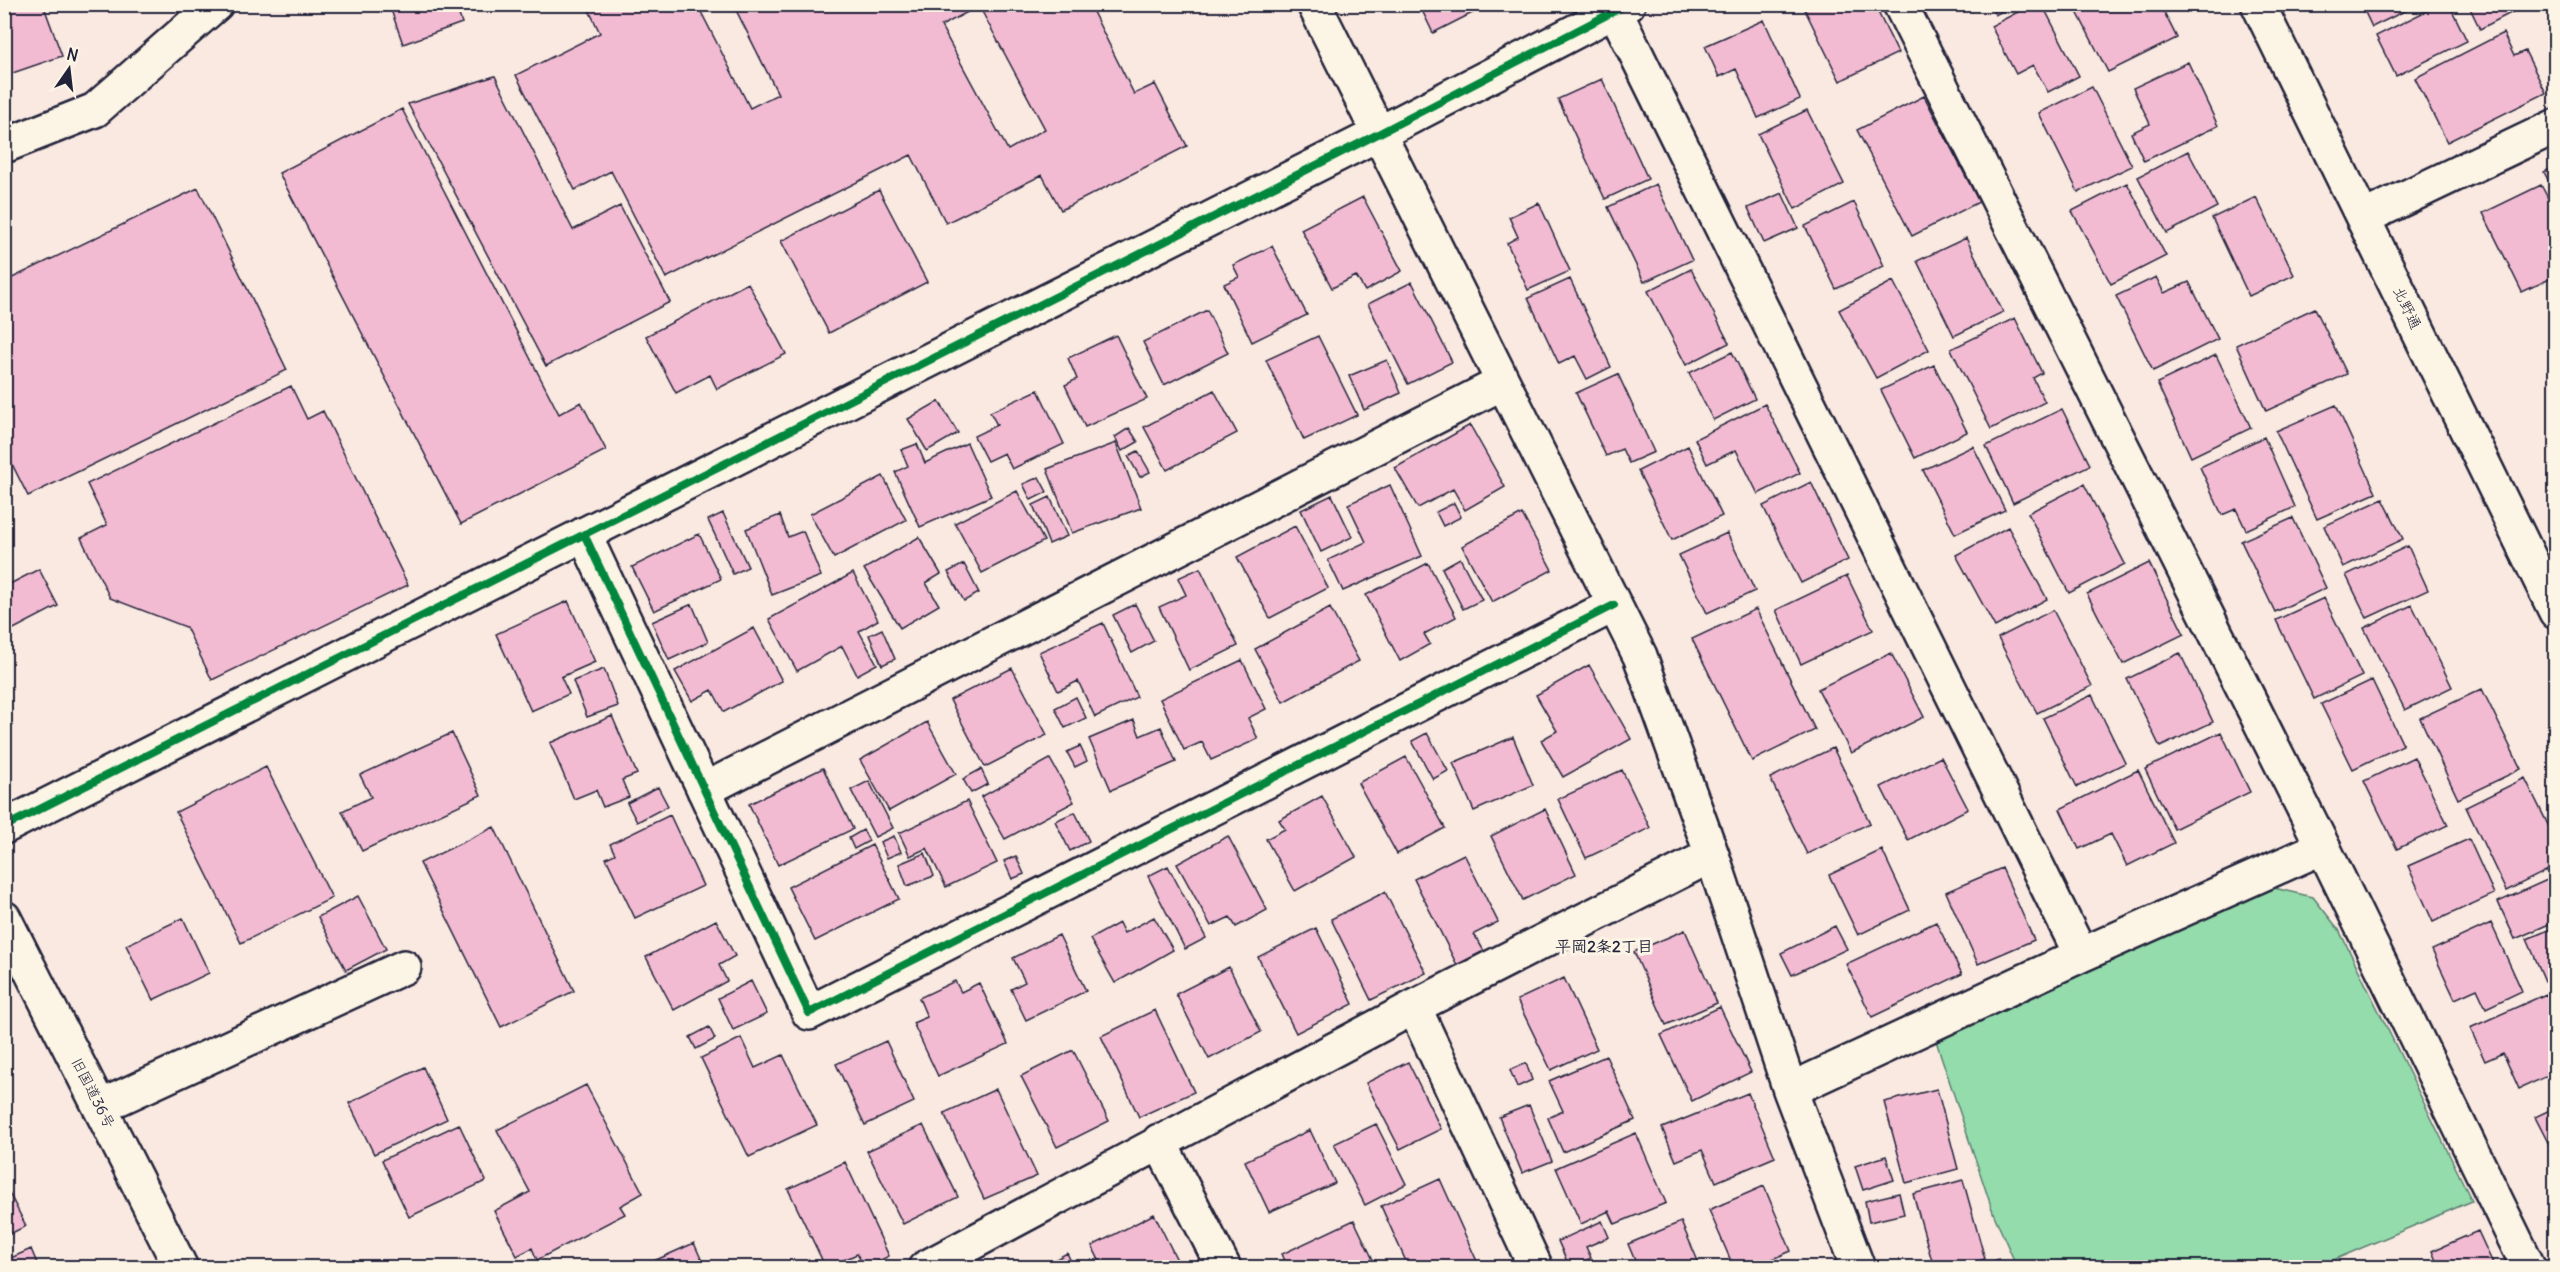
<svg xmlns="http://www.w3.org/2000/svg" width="2560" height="1272" font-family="Delius,'Klee One',sans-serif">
  <rect width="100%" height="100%" fill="#fae9e1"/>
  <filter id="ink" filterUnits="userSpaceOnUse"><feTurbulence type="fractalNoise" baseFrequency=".0167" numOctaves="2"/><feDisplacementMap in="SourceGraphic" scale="12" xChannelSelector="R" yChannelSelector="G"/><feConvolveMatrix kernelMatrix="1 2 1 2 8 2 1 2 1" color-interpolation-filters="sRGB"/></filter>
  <g filter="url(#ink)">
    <path fill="#94dcab" stroke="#5b7f73" stroke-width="1.5" d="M2274 888 2313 897 2339 930 2472 1201 2317 1267H2017L1994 1215 1935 1038Z"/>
    <path fill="#f2bbd2" stroke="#22223b" stroke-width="1.5" fill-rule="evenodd" d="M4 4H43L62 56 4 76Z
      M389 4H455L462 23 403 44Z
      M586 4H666L668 7 673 4H697L750 108 778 94 733 4H1089L1134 94 1155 84 1187 146 1061 210 1042 175 946 223 911 155 666 278 611 171 575 190 516 75 600 33ZM979 6 1045 129 1008 150 941 26Z
      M1419 4H1490L1433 33Z
      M1802 4H1874L1898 53 1840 81Z
      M1990 4H2016L1995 15Z
      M2033 4H2042L2079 76 2048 92 2033 65 2016 74 1991 26Z
      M2073 4H2160L2177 38 2108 72Z
      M2361 4H2419L2372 27Z
      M2440 4H2449L2467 41 2396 76 2376 36Z
      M2468 4H2528L2480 29Z
      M1764 20 1800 99 1758 118 1736 69 1719 77 1705 46Z
      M2503 33 2514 56 2525 51 2546 93 2447 142 2415 78Z
      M2188 62 2218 126 2144 161 2131 133 2150 124 2133 88Z
      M495 76 573 230 620 206 670 302 546 366 408 104Z
      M1602 79 1648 179 1605 199 1558 99Z
      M2092 87 2132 166 2078 192 2039 113Z
      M1924 96 1979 202 1912 236 1857 130Z
      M402 109 559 414 581 402 606 450 461 524 279 173Z
      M1807 110 1844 184 1795 209 1758 134Z
      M2188 151 2217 207 2167 233 2138 177Z
      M2556 166V195L2544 172Z
      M2127 183 2166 256 2111 284 2072 211Z
      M1656 184 1692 260 1644 282 1608 207Z
      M2541 185 2556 213V276L2522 292 2483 213Z
      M198 188 287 370 28 496 4 448V282Z
      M879 190 927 282 829 333 781 241Z
      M1782 193 1798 228 1764 243 1748 208Z
      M1363 197 1402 271 1365 291 1356 276 1332 288 1301 229Z
      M2256 197 2294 275 2249 296 2212 218Z
      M1854 202 1884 266 1836 289 1805 226Z
      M1539 203 1570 271 1528 290 1507 243 1518 237 1509 217Z
      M1966 238 2003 312 1954 336 1917 261Z
      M1272 246 1307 315 1252 342 1224 284 1239 277 1233 265Z
      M1691 269 1729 343 1686 365 1648 291Z
      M2156 277 2164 293 2189 282 2218 339 2153 371 2116 296Z
      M1570 279 1611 367 1587 379 1575 356 1559 364 1528 298Z
      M1893 281 1929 350 1876 378 1839 310Z
      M1412 282 1452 362 1408 384 1368 304Z
      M748 283 786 354 717 389 710 375 676 393 646 336Z
      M2315 308 2347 374 2266 411 2236 345Z
      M1207 310 1228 353 1164 385 1143 342Z
      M2015 318 2042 373 2033 378 2045 402 1991 429 1951 349Z
      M1116 335 1147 399 1085 427 1065 385 1077 379 1068 358Z
      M1318 336 1357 415 1304 440 1266 360Z
      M1732 352 1755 399 1713 420 1689 373Z
      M2216 355 2251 428 2191 457 2157 383Z
      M1387 360 1401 393 1364 410 1349 376Z
      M1934 365 1967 432 1915 458 1881 390Z
      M1618 374 1654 452 1629 463 1622 449 1606 456 1576 393Z
      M291 386 307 419 323 411 408 585 212 680 186 627 110 598 81 538 107 525 87 484Z
      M1038 390 1064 444 1012 469 1004 453 987 461 974 436 997 425 990 412Z
      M1214 390 1237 433 1167 470 1144 427Z
      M939 401 958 433 927 451 908 419Z
      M1765 404 1800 473 1758 494 1736 450 1707 464 1695 439Z
      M2336 405 2376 493 2317 519 2276 431Z
      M2062 409 2090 465 2013 503 1986 446Z
      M1470 425 1505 487 1465 510 1453 489 1418 508 1395 468Z
      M1129 428 1138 442 1122 451 1115 437Z
      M2264 437 2295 507 2246 530 2236 509 2222 515 2200 467Z
      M967 443 991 496 920 527 895 472 908 466 901 450 917 444 925 463Z
      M1116 443 1141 508 1072 533 1047 469Z
      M1688 446 1722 516 1672 540 1638 471Z
      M1973 446 2005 510 1955 534 1923 470Z
      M1138 451 1150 472 1140 477 1128 456Z
      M883 476 906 520 834 558 810 514Z
      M1039 477 1047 492 1031 500 1023 484Z
      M1811 482 1848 560 1801 583 1763 506Z
      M2084 484 2125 564 2069 593 2028 513Z
      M1390 485 1422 556 1343 591 1328 560 1366 542 1348 504Z
      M1017 491 1044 541 982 573 955 523Z
      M1332 495 1352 537 1321 552 1301 510Z
      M1050 497 1067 536 1049 544 1033 505Z
      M2383 499 2403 539 2343 567 2324 526Z
      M1454 503 1461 517 1443 526 1436 512Z
      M723 513 748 567 733 574 708 520Z
      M1522 514 1552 570 1492 602 1462 546Z
      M780 515 788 537 803 531 821 576 772 595 746 529Z
      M2293 518 2326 588 2275 612 2241 541Z
      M1295 526 1328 588 1270 618 1237 557Z
      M2008 527 2047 599 1995 627 1956 555Z
      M1727 533 1755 591 1707 613 1679 555Z
      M699 534 721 579 654 611 632 567Z
      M919 537 941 574 926 583 939 605 900 628 864 569Z
      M2408 546 2428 590 2367 618 2346 575Z
      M1460 558 1482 600 1463 609 1442 568Z
      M1428 563 1456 617 1424 634 1430 644 1400 661 1366 595Z
      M2149 563 2184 634 2123 664 2087 594Z
      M964 564 979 593 964 601 948 572Z
      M1200 568 1238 646 1189 670 1159 607 1186 595 1178 578Z
      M39 569 58 606 4 634V587Z
      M853 573 878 620 859 631 877 664 857 675 842 646 797 671 769 619Z
      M1847 576 1873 630 1801 664 1776 610Z
      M2324 598 2362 676 2314 699 2276 620Z
      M568 601 595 662 561 677 569 694 531 711 496 634Z
      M692 604 708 642 669 660 652 622Z
      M1135 604 1154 641 1132 653 1113 615Z
      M2412 605 2452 687 2405 710 2364 628Z
      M1330 608 1359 661 1283 702 1255 649Z
      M1756 609 1815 730 1752 761 1692 639Z
      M2053 610 2092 686 2037 713 1998 638Z
      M1103 623 1137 697 1095 717 1078 681 1058 691 1039 652Z
      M754 628 782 681 724 712 712 690 692 701 675 671Z
      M882 629 895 659 882 665 869 635Z
      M1891 653 1924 717 1851 753 1818 689Z
      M2180 653 2213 722 2160 747 2127 679Z
      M1242 660 1266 709 1248 718 1258 739 1211 760 1202 742 1184 750 1160 699Z
      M1589 665 1631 739 1563 777 1541 740 1557 731 1536 695Z
      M1012 668 1047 735 985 767 950 700Z
      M604 669 618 706 587 717 573 681Z
      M2372 680 2403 745 2353 769 2321 704Z
      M2482 689 2521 769 2458 799 2420 718Z
      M2092 695 2125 763 2077 787 2043 718Z
      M1076 697 1086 718 1065 728 1055 708Z
      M612 716 637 774 622 780 629 797 603 807 596 790 574 799 550 743Z
      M1134 720 1140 736 1161 727 1176 762 1111 790 1089 739Z
      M927 722 956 774 889 811 860 760Z
      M2221 732 2250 792 2174 829 2145 769Z
      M452 733 481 795 362 851 342 811 371 797 360 775Z
      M1427 733 1448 771 1433 779 1412 741Z
      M1513 737 1533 785 1474 811 1453 763Z
      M1080 746 1087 761 1075 767 1067 752Z
      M1833 748 1870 823 1807 854 1770 778Z
      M1406 757 1445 828 1397 854 1358 783Z
      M1941 757 1968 809 1908 840 1881 787Z
      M2414 757 2448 825 2397 849 2364 781Z
      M1050 759 1074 802 1005 839 981 797Z
      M266 767 332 898 241 943 176 812Z
      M823 768 853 829 778 865 749 804Z
      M981 769 988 784 971 793 963 779Z
      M1622 770 1650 828 1586 858 1558 799Z
      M2138 770 2174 843 2127 866 2111 834 2079 849 2060 809Z
      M2525 778 2556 841V866L2506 891 2466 807Z
      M869 781 893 828 875 837 851 790Z
      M658 787 668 806 637 822 627 803Z
      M1322 796 1356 857 1295 891 1266 839 1285 829 1279 820Z
      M967 801 997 863 946 887 927 848 910 856 899 833Z
      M1545 809 1576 874 1523 900 1491 836Z
      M1075 812 1089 841 1070 851 1055 821Z
      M670 815 703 886 635 918 606 858 615 854 610 844Z
      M494 827 574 991 501 1027 420 863Z
      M863 830 869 841 854 849 849 838Z
      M894 836 901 852 887 858 880 842Z
      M1228 836 1267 910 1236 927 1230 917 1211 926 1177 864Z
      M2469 839 2494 894 2433 922 2408 866Z
      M872 845 899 899 815 941 788 887Z
      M1882 850 1910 910 1858 935 1829 875Z
      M925 853 934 876 907 886 899 864Z
      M1464 854 1498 922 1474 934 1484 951 1457 965 1414 879Z
      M1016 856 1024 874 1012 879 1004 861Z
      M1168 866 1206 938 1185 949 1148 876Z
      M2002 868 2034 940 1978 964 1946 892Z
      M2556 876V921L2515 939 2498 902Z
      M1385 892 1426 973 1371 1000 1331 919Z
      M358 896 386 949 346 970 318 917Z
      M1154 917 1173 950 1115 983 1090 939 1119 923 1124 933Z
      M183 918 209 973 153 1000 126 945Z
      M716 920 735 956 719 965 727 981 674 1010 646 957Z
      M1936 922 1962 974 1872 1017 1846 964Z
      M2491 923 2522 991 2486 1008 2477 989 2455 999 2432 950Z
      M1835 926 1847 949 1792 975 1781 953Z
      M2556 927V976L2545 981 2527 939Z
      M1316 928 1353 1004 1296 1033 1258 957Z
      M1685 930 1717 1003 1666 1025 1634 952Z
      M1059 935 1086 991 1026 1020 1011 989 1025 982 1013 958Z
      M1229 967 1261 1032 1209 1059 1176 994Z
      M1564 978 1597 1049 1551 1070 1517 1000Z
      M751 981 767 1014 733 1030 718 998Z
      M955 981 961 992 979 983 1008 1044 938 1076 913 1023 927 1017 919 998Z
      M2546 994 2556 1015V1072L2519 1089 2503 1053 2485 1061 2470 1028Z
      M1720 1007 1751 1072 1692 1101 1661 1035Z
      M1155 1010 1194 1092 1139 1117 1101 1036Z
      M709 1027 715 1039 696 1049 690 1037Z
      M741 1038 755 1068 783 1055 817 1125 749 1157 701 1058Z
      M886 1041 914 1102 865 1125 836 1064Z
      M1073 1050 1109 1121 1057 1147 1021 1076Z
      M1606 1056 1635 1120 1563 1152 1548 1118 1563 1111 1549 1081Z
      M1408 1062 1441 1129 1400 1149 1366 1083Z
      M1526 1063 1532 1080 1517 1087 1510 1070Z
      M423 1067 447 1119 374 1154 349 1103Z
      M586 1085 643 1193 620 1206 625 1214 537 1260 532 1248 517 1256 494 1211 530 1192 497 1130Z
      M996 1089 1037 1176 984 1199 944 1113Z
      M1937 1089 1958 1169 1906 1183 1884 1102Z
      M1748 1093 1775 1157 1716 1182 1702 1150 1676 1161 1662 1128Z
      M1529 1105 1552 1161 1522 1173 1499 1117Z
      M2556 1107V1158L2535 1117Z
      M459 1124 486 1181 409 1217 382 1160Z
      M1376 1124 1406 1184 1365 1205 1334 1144Z
      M923 1125 958 1197 903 1224 867 1151Z
      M1310 1130 1335 1183 1269 1212 1245 1161Z
      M1636 1133 1666 1203 1615 1224 1609 1211 1581 1224 1556 1168Z
      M1886 1156 1894 1180 1863 1190 1855 1166Z
      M845 1162 889 1256 865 1268 857 1254 826 1268 788 1189Z
      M1440 1179 1480 1268H1409L1381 1206Z
      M1963 1180 1985 1259 1954 1268H1934L1913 1194Z
      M4 1183 26 1226 4 1237Z
      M1764 1186 1791 1251 1752 1268H1734L1709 1210Z
      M1899 1193 1904 1214 1869 1222 1865 1201Z
      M1154 1214 1181 1268H1103L1092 1246Z
      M1354 1220 1377 1268H1288L1282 1254Z
      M1602 1221 1609 1237 1586 1247 1591 1258 1570 1268 1558 1241Z
      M1681 1222 1701 1268H1638L1628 1244Z
      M2478 1231 2495 1268H2439L2432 1251Z
      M694 1243 705 1268H646L645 1265Z
      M31 1249 39 1268H4V1261Z
      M1067 1253 1074 1268H1040Z
      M1999 1259 2002 1268H1974Z"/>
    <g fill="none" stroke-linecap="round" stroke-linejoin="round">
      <g stroke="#22223b" stroke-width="38">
        <path id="minor" d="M1314 4 1640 656 1712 855 1790 1090 1858 1268
          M1900 4 2323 847 2529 1268
          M2258 4 2556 612
          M1615 11 2081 955
          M4 146 95 110 216 4
          M2363 218 2556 126
          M584 534 809 1013 1614 605
          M704 790 1502 383
          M4 827 1378 134 1628 4
          M4 918 181 1268
          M1414 1007 1536 1268
          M1790 1090 2081 955 2323 847
          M100 1107 404 967
          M1159 1141 1224 1268
          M925 1268 1414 1007 1712 855"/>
      </g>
      <use href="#minor" stroke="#fcf5e5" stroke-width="33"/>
      <g stroke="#fcf5e5" stroke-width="11">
        <path id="cycleway" d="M584 534 809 1013 1614 605
          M4 827 1378 134 1628 4"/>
      </g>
      <use href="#cycleway" stroke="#00873e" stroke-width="8"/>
    </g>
  </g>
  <g text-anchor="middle" stroke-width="6" stroke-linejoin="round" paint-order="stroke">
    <g font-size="15" fill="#22223b" stroke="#fcf5e5">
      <text transform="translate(2407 308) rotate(64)" y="5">北野通</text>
      <text transform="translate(93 1093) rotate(63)" y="5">旧国道36号</text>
    </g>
    <g font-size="16" font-weight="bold" fill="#22223b" stroke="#fcf5e5">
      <text x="1604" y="952">平岡2条2丁目</text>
    </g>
  </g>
  <rect width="2560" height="1272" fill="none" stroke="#fcf5e5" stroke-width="24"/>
  <rect x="12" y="12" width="2536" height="1248" fill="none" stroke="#22223b" stroke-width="2" filter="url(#ink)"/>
  <g transform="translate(69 69) rotate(14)" stroke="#fcf5e5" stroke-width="4.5" paint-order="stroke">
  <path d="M0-4.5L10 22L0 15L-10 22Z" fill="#22223b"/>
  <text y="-9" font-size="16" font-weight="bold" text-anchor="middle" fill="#22223b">N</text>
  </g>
</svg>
